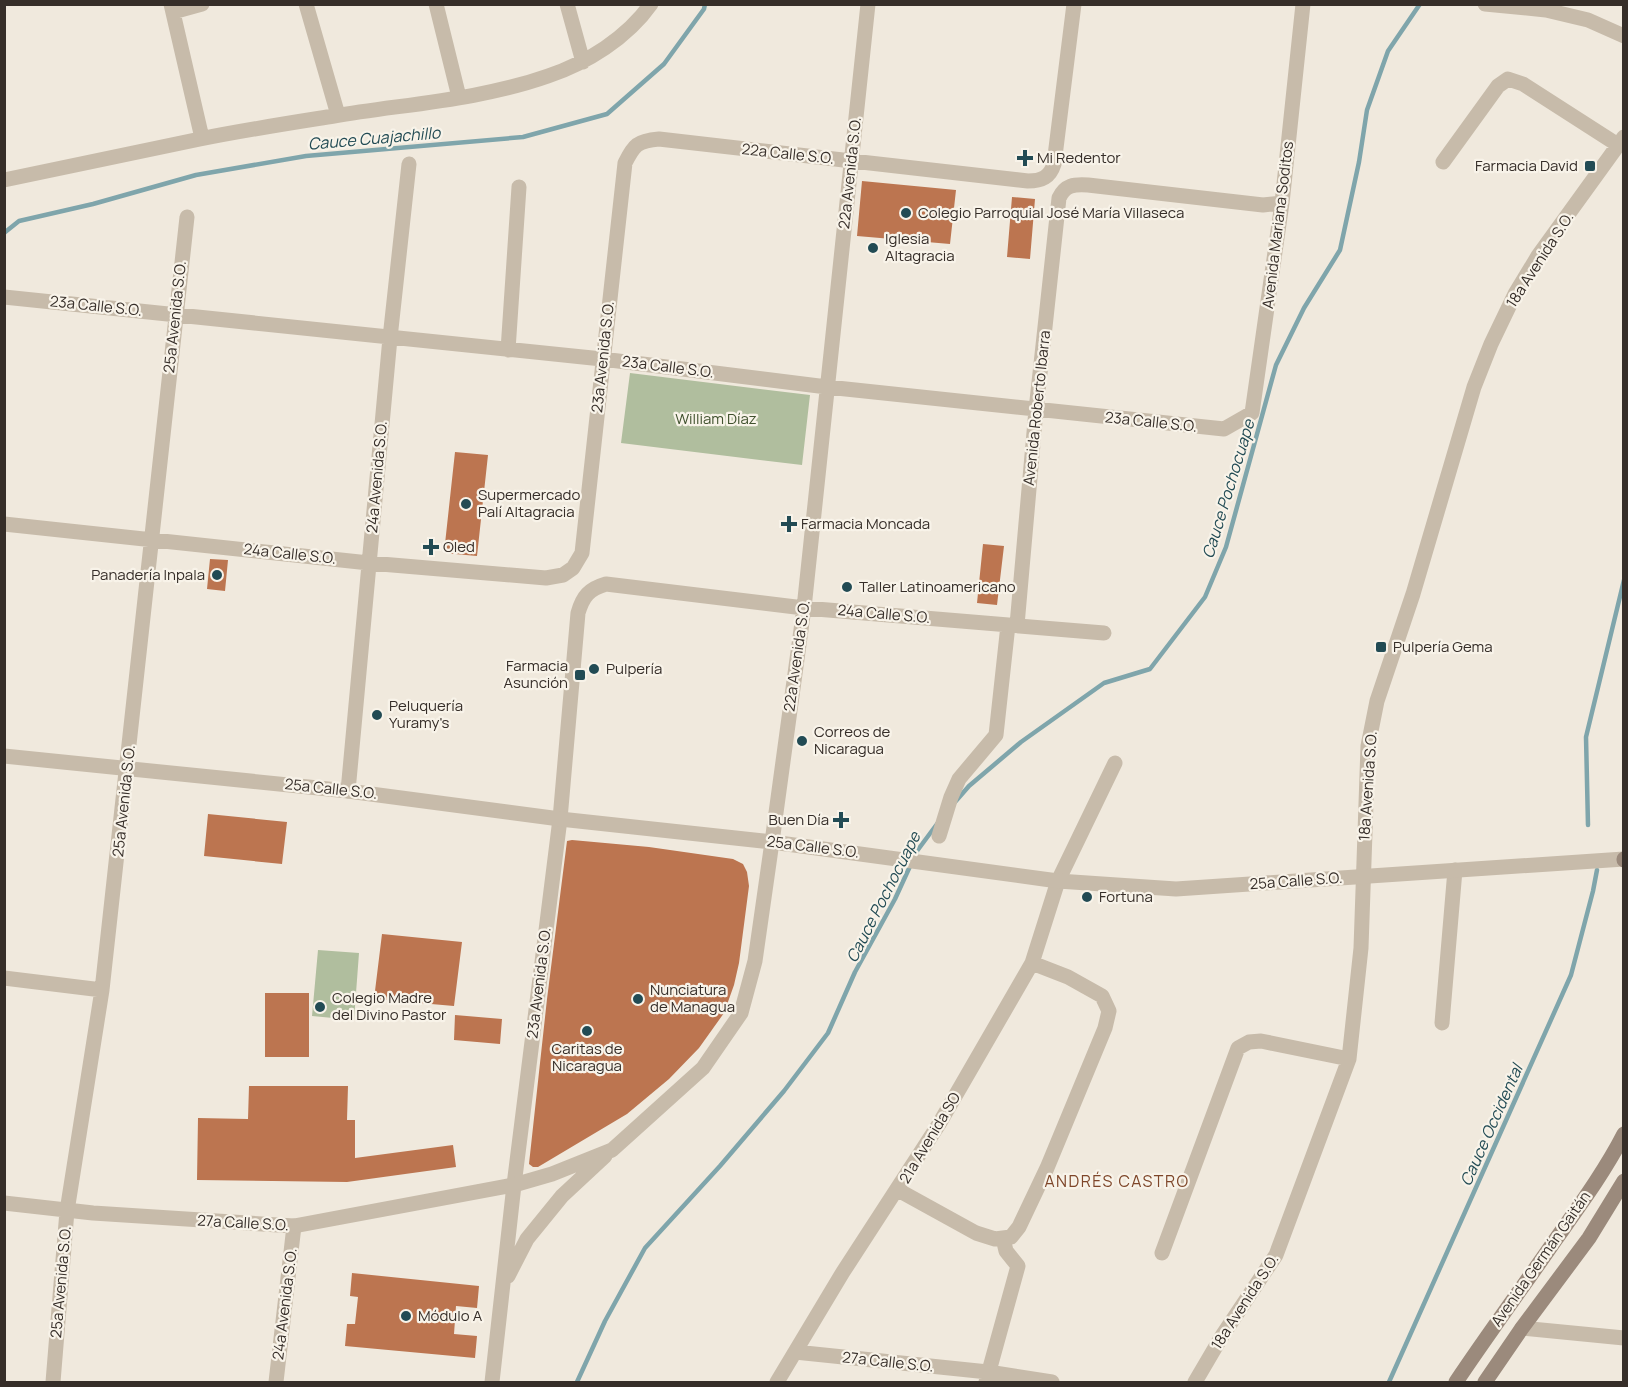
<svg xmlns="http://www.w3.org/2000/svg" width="1628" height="1387" font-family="Manrope,sans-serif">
  <rect width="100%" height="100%" fill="#f0e9dd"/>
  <path fill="#b0be9e" d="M630 373 810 395 802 465 621 443Z
    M318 950 359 953 354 1020 312 1016Z"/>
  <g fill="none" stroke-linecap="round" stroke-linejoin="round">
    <path stroke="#7fa5ab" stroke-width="4.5" d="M4 233 19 221 93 204 196 175 306 156 523 137 607 114 664 64 704 9 705 4
      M955 802 969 786 1021 742 1104 683 1150 669 1205 597 1226 547 1276 365 1304 308 1340 250 1359 162 1367 110 1388 51 1420 4
      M1588 825 1586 737 1624 580
      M577 1382 605 1321 645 1248 720 1166 784 1091 828 1033 855 972 895 899 917 851 937 824
      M1389 1382 1571 975 1593 891 1597 870"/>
  </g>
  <path fill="#bc7550" d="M862 181 956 190 950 244 857 236Z
    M1012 197 1035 199 1030 259 1007 257Z
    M455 452 488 455 477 556 444 553Z
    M983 544 1004 546 997 605 977 603Z
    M210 559 228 560 225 591 207 589Z
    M208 814 287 822 282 864 204 856Z
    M572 840 649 847 733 859 743 864 747 872 749 886 739 963 734 985 724 1013 699 1048 669 1079 627 1114 538 1167H533L529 1164 547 999 567 841Z
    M382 934 462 942 454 1006 374 999Z
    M265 993H309V1057H265Z
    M455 1015 502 1019 500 1044 454 1040Z
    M249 1086H348L347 1120H355V1158L453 1145 456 1167 347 1182 197 1180 198 1118 248 1119Z
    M352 1273 479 1286 477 1308 456 1306 454 1334 477 1336 475 1358 345 1346 347 1324H355L358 1297 350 1296Z"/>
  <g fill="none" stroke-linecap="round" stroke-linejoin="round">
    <path stroke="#c7bbaa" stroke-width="15" d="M171 4 202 138
      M306 4 338 115
      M436 4 459 97
      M567 4 583 62
      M1485 4 1546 10 1588 20 1624 36
      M173 12 202 4
      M1443 162 1498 86 1508 79 1523 84 1618 145
      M4 180C70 166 135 152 200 139 244 130 290 123 334 116 405 104 480 100 548 76 587 63 627 38 651 4
      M4 297 602 359 827 387 1224 429 1252 413 1282 203 1303 4
      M508 350 519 187
      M4 524 369 563 546 578 563 575 573 568 582 553 625 163C634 145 637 141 659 139L1028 181C1042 181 1050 177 1054 164L1074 4
      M1017 625 1036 410 1059 198C1065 185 1074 184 1088 185L1263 205 1282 203
      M348 791 390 338 409 164
      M939 836 951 797 959 779 996 735 1008 625
      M772 842 804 608 868 4
      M4 978 102 990
      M1442 1023 1455 870
      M514 1185 560 819 578 613C583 596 589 589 606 584L804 608 1104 633
      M898 1190 976 1233 995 1239 1011 1237 1019 1227 1047 1168 1105 1028 1109 1011 1102 996 1068 977 1032 963
      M67 1211 102 990 187 217
      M1162 1253 1238 1048 1249 1042 1261 1041 1349 1059
      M1522 1328 1624 1338
      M795 1352 988 1372 1052 1382
      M276 1382 294 1226
      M777 1382 843 1272 939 1124 1032 963 1058 881 1115 763
      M986 1382 1018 1266 1006 1251 1003 1238
      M1195 1382 1222 1336 1276 1255 1349 1059 1361 948 1368 746 1377 701 1413 594 1474 387 1491 344 1515 294 1538 256 1624 137"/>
    <path stroke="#c7bbaa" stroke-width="15" d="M4 756 348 791 560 819 772 842 1058 881 1176 889 1624 859
      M4 1203 93 1213 294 1226 514 1185 552 1174 612 1150 703 1068 741 1013 755 961 772 842
      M508 1276 527 1239 562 1196 605 1156
      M53 1382 67 1211
      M492 1382 514 1185"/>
    <path stroke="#9b8a7c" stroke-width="15" d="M1624 859V860
      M1456 1382C1488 1334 1523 1287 1556 1239 1580 1205 1605 1171 1624 1134
      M1485 1382 1522 1328 1589 1238 1624 1181"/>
  </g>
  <g fill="#224b54" stroke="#f8f3e9" stroke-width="2">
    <path d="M1022 149h6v6h6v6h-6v6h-6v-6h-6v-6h6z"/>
    <rect x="1584" y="160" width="12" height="12" rx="3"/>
    <circle cx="906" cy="213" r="6"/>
    <circle cx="873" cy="248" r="6"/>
    <circle cx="466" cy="504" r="6"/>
    <path d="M786 515h6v6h6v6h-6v6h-6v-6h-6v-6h6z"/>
    <path d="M428 538h6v6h6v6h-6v6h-6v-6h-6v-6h6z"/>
    <circle cx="217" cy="575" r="6"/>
    <circle cx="847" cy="587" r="6"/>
    <rect x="1375" y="641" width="12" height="12" rx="3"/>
    <circle cx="594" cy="669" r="6"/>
    <rect x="574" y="669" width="12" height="12" rx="3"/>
    <circle cx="377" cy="715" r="6"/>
    <circle cx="802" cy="741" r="6"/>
    <path d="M838 811h6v6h6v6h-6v6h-6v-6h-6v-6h6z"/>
    <circle cx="1087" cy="897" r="6"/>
    <circle cx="638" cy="999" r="6"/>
    <circle cx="320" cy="1007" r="6"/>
    <circle cx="587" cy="1031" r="6"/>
    <circle cx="406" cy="1316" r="6"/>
  </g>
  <g text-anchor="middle" stroke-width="4.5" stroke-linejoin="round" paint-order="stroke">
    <g font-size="15" fill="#362e29" stroke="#f8f3e9">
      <text transform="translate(788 154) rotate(6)" y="5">22a Calle S.O.</text>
      <text transform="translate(850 173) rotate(-84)" y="5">22a Avenida S.O.</text>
      <text transform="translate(1278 225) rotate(-83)" y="5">Avenida Mariana Soditos</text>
      <text transform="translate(1540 260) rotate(-57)" y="5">18a Avenida S.O.</text>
      <text transform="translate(96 306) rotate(6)" y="5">23a Calle S.O.</text>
      <text transform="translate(175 317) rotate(-84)" y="5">25a Avenida S.O.</text>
      <text transform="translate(603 357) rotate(-84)" y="5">23a Avenida S.O.</text>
      <text transform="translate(668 367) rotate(7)" y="5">23a Calle S.O.</text>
      <text transform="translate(1037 408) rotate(-84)" y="5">Avenida Roberto Ibarra</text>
      <text transform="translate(1151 422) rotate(6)" y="5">23a Calle S.O.</text>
      <text transform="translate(377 477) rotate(-85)" y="5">24a Avenida S.O.</text>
      <text transform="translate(290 554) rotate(6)" y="5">24a Calle S.O.</text>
      <text transform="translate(884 614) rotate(5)" y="5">24a Calle S.O.</text>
      <text transform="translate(797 656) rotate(-82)" y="5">22a Avenida S.O.</text>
      <text transform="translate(1368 786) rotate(-86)" y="5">18a Avenida S.O.</text>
      <text transform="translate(331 789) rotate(6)" y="5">25a Calle S.O.</text>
      <text transform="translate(124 801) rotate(-84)" y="5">25a Avenida S.O.</text>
      <text transform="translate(813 847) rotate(7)" y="5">25a Calle S.O.</text>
      <text transform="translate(1296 881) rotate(-4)" y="5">25a Calle S.O.</text>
      <text transform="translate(539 983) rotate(-83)" y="5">23a Avenida S.O.</text>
      <text transform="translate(930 1138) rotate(-59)" y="5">21a Avenida SO</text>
      <text transform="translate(243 1223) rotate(3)" y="5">27a Calle S.O.</text>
      <text transform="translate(1541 1259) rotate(-55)" y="5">Avenida Germán Gaitán</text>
      <text transform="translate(61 1282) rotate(-85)" y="5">25a Avenida S.O.</text>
      <text transform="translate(1245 1302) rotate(-57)" y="5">18a Avenida S.O.</text>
      <text transform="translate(285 1304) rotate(-83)" y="5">24a Avenida S.O.</text>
      <text transform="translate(888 1362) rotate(6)" y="5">27a Calle S.O.</text>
    </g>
    <g font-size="15" fill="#362e29" stroke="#f8f3e9" text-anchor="start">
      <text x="1037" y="163">Mi Redentor</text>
      <text x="1578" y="171" text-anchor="end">Farmacia David</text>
      <text x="918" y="218">Colegio Parroquial José María Villaseca</text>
      <text x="885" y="244">Iglesia<tspan x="885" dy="17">Altagracia</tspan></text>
      <text x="478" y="500">Supermercado<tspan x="478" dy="17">Palí Altagracia</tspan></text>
      <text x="801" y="529">Farmacia Moncada</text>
      <text x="443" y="552">Oled</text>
      <text x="205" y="580" text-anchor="end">Panadería Inpala</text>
      <text x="859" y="592">Taller Latinoamericano</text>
      <text x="1393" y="652">Pulpería Gema</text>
      <text x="568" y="671" text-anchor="end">Farmacia<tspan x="568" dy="17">Asunción</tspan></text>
      <text x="606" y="674">Pulpería</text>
      <text x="389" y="711">Peluquería<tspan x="389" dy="17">Yuramy's</tspan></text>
      <text x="814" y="737">Correos de<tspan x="814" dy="17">Nicaragua</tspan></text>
      <text x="829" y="825" text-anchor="end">Buen Día</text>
      <text x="1099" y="902">Fortuna</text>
      <text x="650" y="995">Nunciatura<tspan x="650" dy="17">de Managua</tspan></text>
      <text x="332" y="1003">Colegio Madre<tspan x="332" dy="17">del Divino Pastor</tspan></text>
      <text x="587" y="1054" text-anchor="middle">Caritas de<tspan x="587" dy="17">Nicaragua</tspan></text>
      <text x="418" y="1321">Módulo A</text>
    </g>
    <g font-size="15" fill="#41522f" stroke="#f8f3e9">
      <text x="716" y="424">William Díaz</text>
    </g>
    <g font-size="16" font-style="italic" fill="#224b54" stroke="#f8f3e9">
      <text transform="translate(374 138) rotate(-5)" y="6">Cauce Cuajachillo</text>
      <text transform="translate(1228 489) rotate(-73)" y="6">Cauce Pochocuape</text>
      <text transform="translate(883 897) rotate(-63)" y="6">Cauce Pochocuape</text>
      <text transform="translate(1491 1125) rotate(-66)" y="6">Cauce Occidental</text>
    </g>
    <g font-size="16" letter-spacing="1.5" fill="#7e4629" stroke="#f8f3e9">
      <text x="1117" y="1187">ANDRÉS CASTRO</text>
    </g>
  </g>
  <rect width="1628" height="1387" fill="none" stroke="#362e29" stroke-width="12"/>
</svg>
